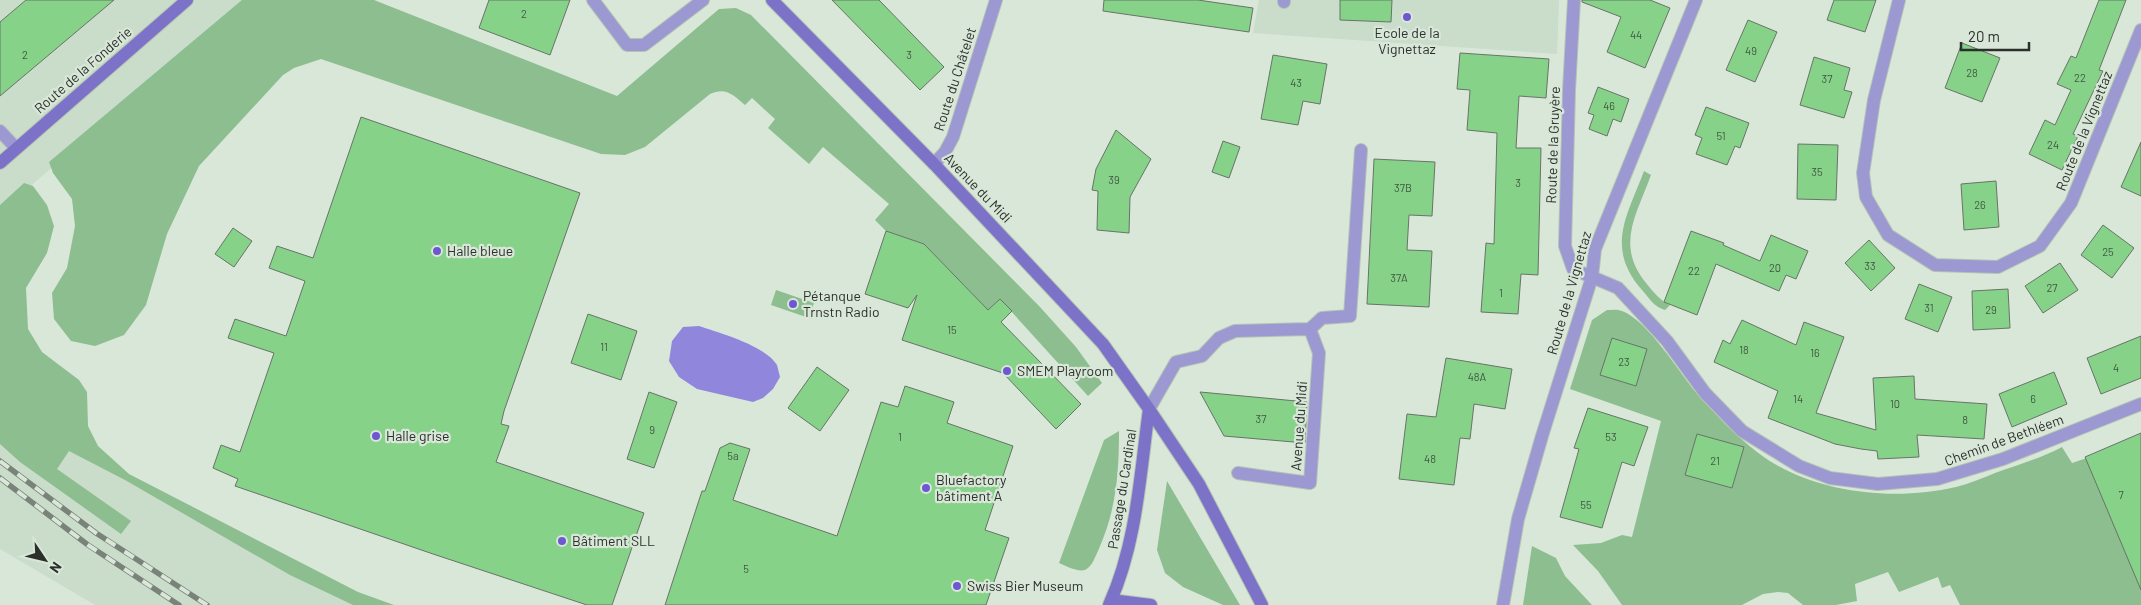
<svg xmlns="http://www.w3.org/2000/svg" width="2141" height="605" font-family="Barlow,sans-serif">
  <rect width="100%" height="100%" fill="#d9e7d9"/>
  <path fill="#cadcca" d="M0 0H248L0 212Z
    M1259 0H1559L1557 54 1253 33Z
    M0 408 357 595 386 605H95L0 549Z"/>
  <path fill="#8dbe8f" d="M242 0H374L617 96 719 9 736 8 751 15 1040 307 1076 347 1102 383 1088 396 1000 299 988 310 924 244 886 231 875 220 889 204 823 147 809 164 768 128 775 119 752 98 745 105C733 95 726 87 710 94L645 147 625 155 601 154 321 59 294 68 283 75 199 166 167 234 146 305 124 335 95 346 71 341 54 319 52 293 67 268 75 226 72 199 53 173 49 162Z
    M1644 171 1651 175C1637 214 1615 245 1646 283 1653 292 1661 301 1670 305L1665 310C1654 307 1649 298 1642 290 1605 248 1627 216 1644 171Z
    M24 183 33 186 47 205 54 226 47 253 26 288 28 329 42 352 79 380 87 392 88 426 98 446 129 474 358 592 394 605H353L290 575 125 480 69 451 57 469 131 521 121 534 20 462 0 444V205Z
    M776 290 814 303 809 318 771 305Z
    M1607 310C1611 310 1617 309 1622 311 1649 321 1680 375 1700 397 1717 416 1736 436 1757 452 1810 493 1892 502 1956 487 1969 484 1982 478 1995 473 2018 465 2041 458 2062 447L2072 463 2087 458 2141 588V605H1960L1950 585 1942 588 1938 577 1899 592 1888 572 1855 584 1857 601 1836 605H1803L1788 593 1778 592 1763 594 1742 605H1622L1598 571 1573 545 1601 543 1622 535 1632 537 1661 421 1570 389 1592 320Z
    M1119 431C1119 475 1116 511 1098 551 1095 557 1092 567 1085 570 1077 572 1066 566 1059 563L1104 440Z
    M1167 481 1240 605H1223L1183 587 1165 573 1157 550Z
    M1532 546 1556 558 1565 576 1592 605H1523Z"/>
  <path fill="#9087dd" d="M699 326C720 333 766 346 777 365 778 369 779 373 780 377L773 389 763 398 753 402 697 389 679 377 669 361 672 341 683 327Z"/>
  <path fill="#86d289" stroke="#687468" d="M26 0H114L0 96V22Z
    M489 0H570L550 55 479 28Z
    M832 0H879L944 67 920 90Z
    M1104 0H1198L1253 8 1249 32 1103 11Z
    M1340 0H1392L1391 22 1340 20Z
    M1582 0H1650L1670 8 1645 68 1607 52 1621 17 1582 2Z
    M1834 0H1876L1865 32 1827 20Z
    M2099 0H2126L2099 70 2103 71 2073 134 2078 136 2062 170 2029 154 2045 120 2055 125 2071 90 2057 84 2071 56 2076 58Z
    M1748 20 1777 32 1755 82 1726 70Z
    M1962 43 2000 58 1982 102 1945 88Z
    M1460 53 1549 59 1546 98 1519 96 1516 148H1541L1538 275 1521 274 1518 314 1481 312 1486 243 1494 244 1497 133 1467 130 1470 90 1457 89Z
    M1273 55 1327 64 1320 104 1303 101 1298 125 1261 119Z
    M1814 57 1850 68 1844 90 1852 92 1844 118 1800 105Z
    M1598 87 1629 99 1621 122 1613 119 1607 136 1589 129 1594 115 1588 113Z
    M1706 107 1749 123 1740 148 1735 146 1727 165 1696 154 1702 138 1695 135Z
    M361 117 580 193 504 411 501 424 509 426 496 462 644 513 612 605H587L433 554 235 486 238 479 213 468 221 445 240 452 274 353 228 338 235 319 286 336 305 281 269 268 277 246 313 258Z
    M1116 130 1151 159 1130 197 1129 233 1097 230 1098 191 1092 190 1096 169Z
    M1223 141 1240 147 1229 178 1212 172Z
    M2141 142V196L2121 187Z
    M1798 144 1838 145 1836 200 1797 199Z
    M1374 159 1435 162 1432 216 1409 215 1407 250 1432 251 1429 307 1367 304Z
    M1996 181 1999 227 1964 230 1961 184Z
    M2103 225 2134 248 2112 278 2081 255Z
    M233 228 252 241 234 267 215 254Z
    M886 231 924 244 988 310 1000 299 1012 311 1001 322 1081 404 1056 429 1003 373 902 340 917 295 908 308 865 294Z
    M1691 231 1724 243 1723 245 1760 261 1771 235 1808 251 1796 279 1786 275 1779 291 1716 264 1697 315 1664 302Z
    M1869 240 1895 268 1871 291 1845 263Z
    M2060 263 2078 290 2043 313 2025 286Z
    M1919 284 1952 297 1938 332 1905 319Z
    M2008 289 2010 328 1973 330 1972 291Z
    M588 314 637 331 621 380 571 363Z
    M1742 320 1796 345 1804 322 1844 337 1816 413 1876 430 1873 378 1914 376 1915 399 1987 404 1984 439 1917 435 1919 457 1878 459 1877 451 1861 449 1835 444 1768 418 1778 391 1714 362 1723 340 1730 344Z
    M2141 336V378L2101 394 2087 358Z
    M1612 338 1647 349 1636 386 1600 375Z
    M1446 358 1512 369 1505 409 1474 404 1470 439 1460 438 1454 485 1399 479 1407 414 1436 417Z
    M817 367 849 390 820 431 788 408Z
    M2054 372 2067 404 2012 427 1999 394Z
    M905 386 954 402 947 423 1013 446 985 530 1009 538 986 605H665L702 491H705L720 448 730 443 750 449 733 500 837 536 881 402 898 407Z
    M649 392 677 402 654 468 627 459Z
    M1200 392 1307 402 1305 443 1224 436Z
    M1588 408 1648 427 1634 466 1622 462 1602 528 1560 517 1579 449 1574 448Z
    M2141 433V590L2085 457Z
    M1697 434 1744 447 1732 488 1685 475Z"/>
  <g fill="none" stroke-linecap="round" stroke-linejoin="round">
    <g stroke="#b6c2b6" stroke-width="14">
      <path id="street" d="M593 0 627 45H644L703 0
        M1574 0 1569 90 1565 246 1573 269 1618 288 1667 341 1705 393 1742 431 1799 466 1830 478 1878 484 1937 479 2003 459 2141 404
        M1899 0 1874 100 1863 173 1866 197 1888 235 1935 265 1998 267 2040 246 2071 203 2141 30
        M1284 2V0
        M0 131 16 148
        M934 164 945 152 953 137 996 0
        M1149 409 1176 362 1202 356 1219 338 1235 331 1310 329
        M1238 473 1310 483 1319 353 1310 329 1322 318 1350 316 1361 150
        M1503 605 1518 519 1542 436 1592 277 1595 249 1696 0"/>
    </g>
    <g stroke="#b6c2b6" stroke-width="14">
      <path id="secondary" d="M772 0 934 164 1103 344 1149 409 1199 484 1262 605
        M0 163 187 0
        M1111 600 1151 605
        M1109 605C1137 543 1140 475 1149 409"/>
    </g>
    <use href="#street" stroke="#9c98d2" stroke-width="12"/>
    <use href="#secondary" stroke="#7c72c7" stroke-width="12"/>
    <g stroke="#7a837a" stroke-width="5.5">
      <path id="rail" d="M0 461 96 533 207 605
        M0 478 88 545 179 605"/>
    </g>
    <use href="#rail" stroke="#d9e7d9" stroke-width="4" stroke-dasharray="11" stroke-linecap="butt"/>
  </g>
  <g fill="#6e58d2" stroke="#d9e7d9" stroke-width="2">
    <circle cx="1407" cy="17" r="5"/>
    <circle cx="437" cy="251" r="5"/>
    <circle cx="793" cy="304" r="5"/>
    <circle cx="1007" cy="371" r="5"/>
    <circle cx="376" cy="436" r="5"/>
    <circle cx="926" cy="488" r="5"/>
    <circle cx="562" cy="541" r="5"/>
    <circle cx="957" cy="586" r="5"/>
  </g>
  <g text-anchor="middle" stroke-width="4.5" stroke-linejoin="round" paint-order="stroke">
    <g font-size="11" fill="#425842">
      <text x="524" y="18">2</text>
      <text x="1636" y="39">44</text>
      <text x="1751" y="55">49</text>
      <text x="25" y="59">2</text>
      <text x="909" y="59">3</text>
      <text x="1972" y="77">28</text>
      <text x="2080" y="82">22</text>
      <text x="1827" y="83">37</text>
      <text x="1296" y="87">43</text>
      <text x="1609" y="110">46</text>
      <text x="1721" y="140">51</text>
      <text x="2053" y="149">24</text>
      <text x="1817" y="176">35</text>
      <text x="1114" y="184">39</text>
      <text x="1518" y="187">3</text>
      <text x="1403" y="192">37B</text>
      <text x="1980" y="209">26</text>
      <text x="2108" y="256">25</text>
      <text x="1870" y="270">33</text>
      <text x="1775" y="272">20</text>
      <text x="1694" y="275">22</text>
      <text x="1399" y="282">37A</text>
      <text x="2052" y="292">27</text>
      <text x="1501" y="297">1</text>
      <text x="1929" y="312">31</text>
      <text x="1991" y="314">29</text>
      <text x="952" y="334">15</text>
      <text x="604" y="351">11</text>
      <text x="1744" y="354">18</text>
      <text x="1815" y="357">16</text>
      <text x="1624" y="366">23</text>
      <text x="2116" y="372">4</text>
      <text x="1477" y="381">48A</text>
      <text x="1798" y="403">14</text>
      <text x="2033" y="403">6</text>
      <text x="1895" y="408">10</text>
      <text x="1261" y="423">37</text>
      <text x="1965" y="424">8</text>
      <text x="652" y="434">9</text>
      <text x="900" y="441">1</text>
      <text x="1611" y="441">53</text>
      <text x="733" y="460">5a</text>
      <text x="1430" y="463">48</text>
      <text x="1715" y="465">21</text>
      <text x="2121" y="499">7</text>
      <text x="1586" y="509">55</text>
      <text x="746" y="573">5</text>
    </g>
    <g font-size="14" fill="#2b302b" stroke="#d9e7d9" text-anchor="start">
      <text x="1407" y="38" text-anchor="middle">Ecole de la<tspan x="1407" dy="16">Vignettaz</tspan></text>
      <text x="447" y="256">Halle bleue</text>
      <text x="803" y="301">Pétanque<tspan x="803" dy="16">Trnstn Radio</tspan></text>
      <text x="1017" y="376">SMEM Playroom</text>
      <text x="386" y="441">Halle grise</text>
      <text x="936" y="485">Bluefactory<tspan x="936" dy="16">bâtiment A</tspan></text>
      <text x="572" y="546">Bâtiment SLL</text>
      <text x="967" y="591">Swiss Bier Museum</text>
    </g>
    <g font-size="14" fill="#2b302b" stroke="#d9e7d9">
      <text transform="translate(83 70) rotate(-41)" y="5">Route de la Fonderie</text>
      <text transform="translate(955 79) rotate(-72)" y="5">Route du Châtelet</text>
      <text transform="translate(2084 131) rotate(-68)" y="5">Route de la Vignettaz</text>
      <text transform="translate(1553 145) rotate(-88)" y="5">Route de la Gruyère</text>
      <text transform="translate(978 188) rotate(46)" y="5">Avenue du Midi</text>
      <text transform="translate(1569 293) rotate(-74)" y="5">Route de la Vignettaz</text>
      <text transform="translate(1299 426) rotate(-86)" y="5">Avenue du Midi</text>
      <text transform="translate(2004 440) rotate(-20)" y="5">Chemin de Bethléem</text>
      <text transform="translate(1122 489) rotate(-81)" y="5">Passage du Cardinal</text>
    </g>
  </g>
  <g transform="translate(45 560) rotate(125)" stroke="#d9e7d9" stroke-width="4" paint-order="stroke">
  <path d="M0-4L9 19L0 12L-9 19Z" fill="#2b302b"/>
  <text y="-8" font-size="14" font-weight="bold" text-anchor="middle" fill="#2b302b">N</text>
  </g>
  <path d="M1961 42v8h68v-8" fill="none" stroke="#2b302b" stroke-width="2.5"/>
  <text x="1968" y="42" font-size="15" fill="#2b302b" stroke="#d9e7d9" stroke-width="4" paint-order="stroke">20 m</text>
</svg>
